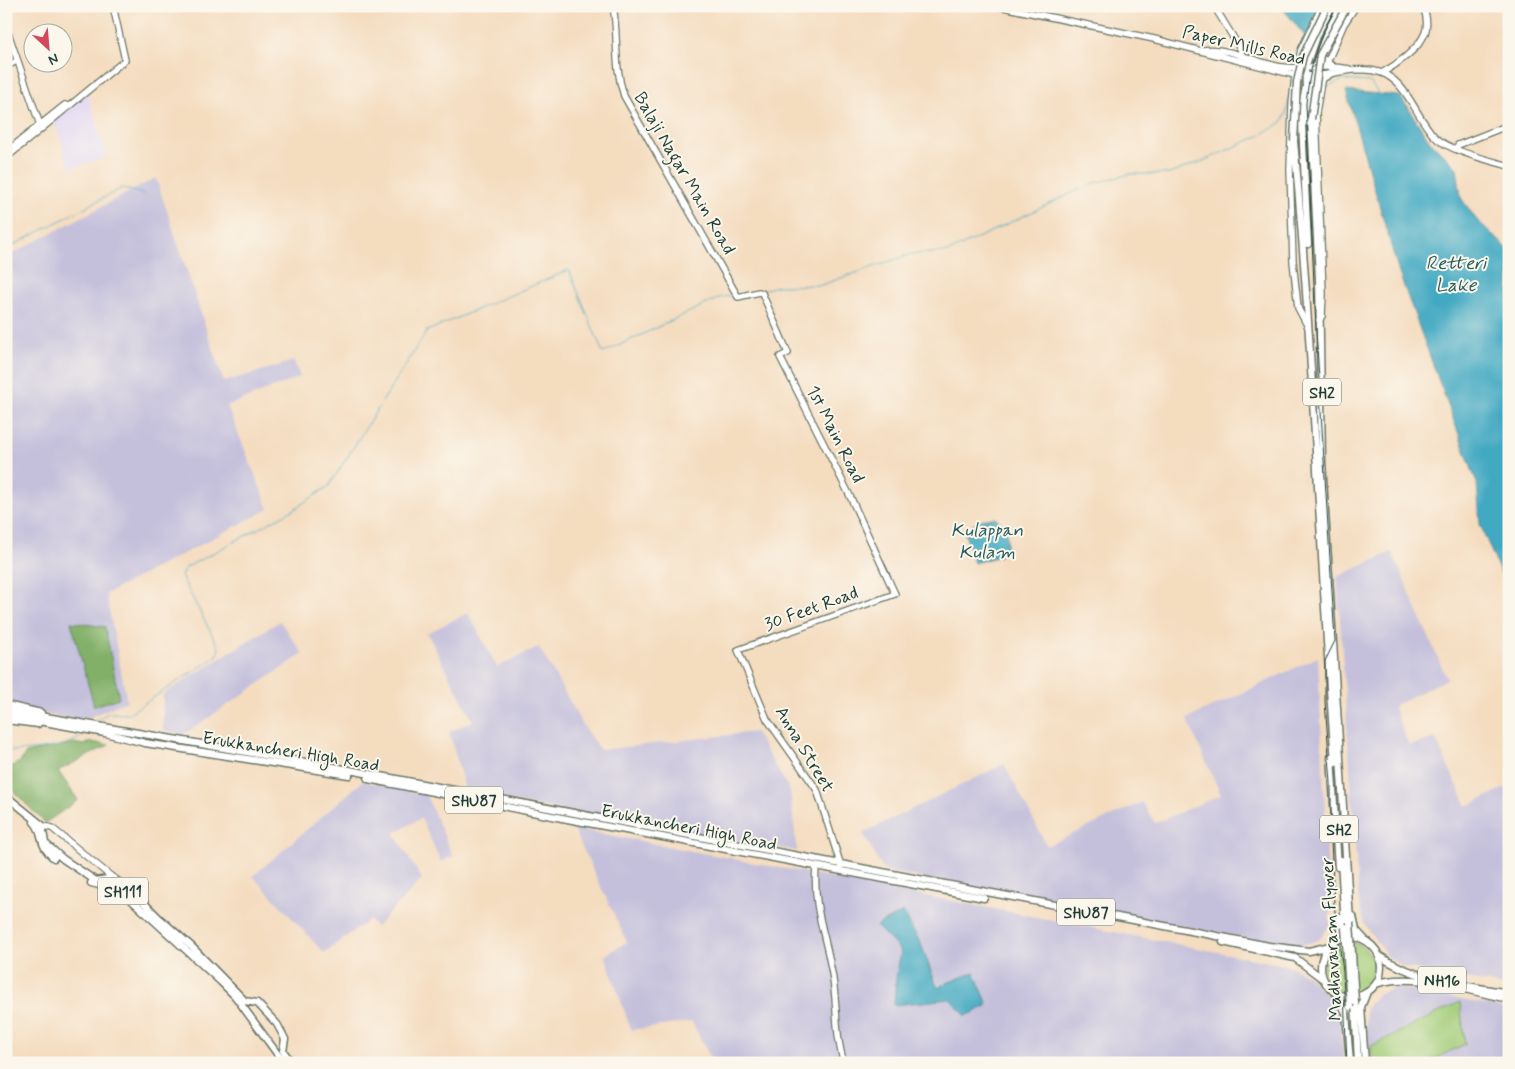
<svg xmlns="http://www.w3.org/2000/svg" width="1515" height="1069" font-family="Mynerve,sans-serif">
  <rect width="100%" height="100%" fill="#fbf7ec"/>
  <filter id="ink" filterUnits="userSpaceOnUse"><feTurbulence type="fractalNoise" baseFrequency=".02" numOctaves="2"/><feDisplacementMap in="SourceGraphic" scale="10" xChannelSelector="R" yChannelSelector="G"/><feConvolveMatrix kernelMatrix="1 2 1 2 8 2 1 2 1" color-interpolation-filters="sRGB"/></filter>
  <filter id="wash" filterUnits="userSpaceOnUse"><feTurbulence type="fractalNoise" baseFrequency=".0096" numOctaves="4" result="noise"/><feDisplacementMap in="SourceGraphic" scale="20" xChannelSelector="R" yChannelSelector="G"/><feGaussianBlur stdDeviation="1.12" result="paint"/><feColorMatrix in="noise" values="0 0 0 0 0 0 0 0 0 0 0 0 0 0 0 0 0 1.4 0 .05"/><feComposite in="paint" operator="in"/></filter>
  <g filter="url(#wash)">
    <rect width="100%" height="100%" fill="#f4dcbf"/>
    <path fill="#e0d4f4" d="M87 92 107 157 70 168 54 121Z"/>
    <path fill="#c4c0db" d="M156 178 224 382 294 361 300 377 227 406 269 509 106 594 127 701 87 718 74 720 6 706V257Z
      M1392 552 1447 679 1393 706 1409 746 1435 738 1467 806 1509 786V987L1404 967 1387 956 1364 924 1359 903 1337 577Z
      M468 613 497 667 539 647 585 729 600 750 755 732 790 791 797 851 466 793 449 732 473 721 427 633Z
      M280 621 303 654 183 735 163 730V694Z
      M1318 657 1330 925 1319 940 1295 947 884 871 863 833 1004 764 1047 846 1142 802 1155 823 1221 795 1187 719Z
      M363 781 426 795 453 856 441 862 421 818 394 833 422 879 376 927 369 920 324 953 253 876Z
      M573 828 1290 966 1307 975 1326 994 1339 1012 1344 1063H713L692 1022 631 1030 605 955 627 942Z
      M1396 987 1509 1009V1063H1369L1365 1010 1377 995Z"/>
    <path fill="#a3cc78" stroke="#618456" d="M1323 967a25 25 0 1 1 50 0a25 25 0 1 1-50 0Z
      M1460 1002 1465 1044 1426 1063H1372L1371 1046Z"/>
    <path fill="#82b068" stroke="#50764e" d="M71 622 105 627 119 698 94 706Z
      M90 742 109 745 58 771 78 800 45 823 6 784V769L20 762 26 753 74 743 84 745Z"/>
    <path fill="#42a9c2" stroke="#30737b" d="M1281 6H1325L1308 40Z
      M1346 91 1400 96 1429 140 1457 168 1461 198 1476 219 1509 250V594L1480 524 1477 483 1399 273Z
      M994 518C1008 524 1008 537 1006 551L1000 556 974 563 965 534C972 521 980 519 994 518Z
      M903 912 921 944 937 987 974 972 987 1002V1006L966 1016 950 999 894 1005 896 978 901 951 876 926Z"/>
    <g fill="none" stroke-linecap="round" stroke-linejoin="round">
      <path stroke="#42a9c2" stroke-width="1" d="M1322 89 1343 80 1370 82 1380 96
        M6 249 122 188 143 194
        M762 290 777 286 821 285 911 254 948 252 1091 184 1130 174H1169L1203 161 1259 136 1281 123 1286 114 1291 91
        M382 402 427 331 569 270 603 353 719 298 733 295
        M95 722 108 713 128 714 217 656 219 648 217 644 181 576 185 568 293 510 329 486 379 407
        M6 751C26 751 71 749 84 734"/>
    </g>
  </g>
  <g filter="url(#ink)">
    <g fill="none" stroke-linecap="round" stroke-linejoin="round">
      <g stroke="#6a7565" stroke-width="8">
        <path id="secondary" d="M613 6C619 39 613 63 624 96L738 297 759 292 762 293 788 353 780 357 849 494 895 594 738 650 767 719 817 790 841 866
          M998 6 1154 39 1295 75C1301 75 1308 76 1314 76 1336 74 1360 65 1382 73 1408 83 1416 118 1435 137 1449 151 1489 160 1509 166
          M1214 6 1241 50V56
          M6 27 40 125
          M1202 50C1228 46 1256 63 1282 67 1304 70 1327 64 1349 69
          M1326 65 1344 24 1356 6
          M6 66 17 61
          M1382 73C1396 65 1419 49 1425 33 1428 25 1426 14 1423 6
          M1456 148 1458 145 1509 125
          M6 152 65 105
          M6 158 125 60 113 6
          M1319 320 1322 316 1323 293 1316 113 1322 76
          M1308 327 1298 308 1293 261 1290 170 1292 105 1295 75 1301 50 1322 6
          M39 825 52 828 113 878
          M816 866C813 908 824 929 831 968 838 999 834 1032 844 1063"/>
      </g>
      <g stroke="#6a7565" stroke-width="9">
        <path id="primary" d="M1318 55 1333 67
          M1312 85 1332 73
          M1311 119 1319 278 1322 461 1350 922
          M1308 123C1306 82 1320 40 1342 6
          M1294 141C1313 348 1320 556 1335 763
          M1308 244 1302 124V104L1306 87 1305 68 1316 36 1332 6
          M6 705 41 713 42 716
          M6 710 339 768 1269 946 1309 951 1330 946
          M6 715 105 733 145 743 349 775
          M6 720 38 724
          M1331 757 1338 867
          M368 779 562 818 984 898
          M6 796 42 825 45 843 63 859 96 881 113 878 133 892 159 918 191 946 245 1001 257 1003 277 1024 285 1039 283 1051 292 1063
          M34 822C44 831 37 845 54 858
          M1341 860 1345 927
          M91 883 99 885 114 884 221 982 235 996 284 1063
          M1353 916 1356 930 1366 941
          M1321 967a30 30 0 1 1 60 0a30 30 0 1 1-60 0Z
          M1338 940 1340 917
          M1223 942 1295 958 1323 979
          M1378 955C1416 981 1465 985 1509 993
          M1376 984C1412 971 1471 992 1509 999
          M1336 993 1346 1013 1350 1063
          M1355 1002 1358 1063
          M1365 1063 1361 1007 1367 992"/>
      </g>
      <use href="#secondary" stroke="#fff" stroke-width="5.5"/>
      <use href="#primary" stroke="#fff" stroke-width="6"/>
      <path stroke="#1f3d34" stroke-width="1" d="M1338 6C1318 35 1309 70 1306 104L1316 330 1335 641 1325 661V701L1331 783V840L1334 904 1343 972 1347 1063"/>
      <g stroke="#6a7565" stroke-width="9" stroke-linecap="butt">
        <path id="primary-bridge" d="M1311 119 1320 55 1347 6
          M1294 141 1297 82 1303 56 1327 6
          M1350 922 1355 1002
          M1345 927 1350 1007"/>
      </g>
      <use href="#primary-bridge" stroke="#fff" stroke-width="6"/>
    </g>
  </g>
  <g text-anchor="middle" stroke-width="4" stroke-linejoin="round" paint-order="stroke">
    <g fill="#fbf7ec" stroke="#61756b" stroke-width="1">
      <rect x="1303" y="378.5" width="38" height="27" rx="4"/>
      <rect x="445" y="786.5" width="58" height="27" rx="4"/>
      <rect x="1320" y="815.5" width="38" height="27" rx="4"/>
      <rect x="98" y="877.5" width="50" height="27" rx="4"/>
      <rect x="1057" y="898.5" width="58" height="27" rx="4"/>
      <rect x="1418" y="966.5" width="48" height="27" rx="4"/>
    </g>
    <g font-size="16" font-weight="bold" fill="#1f3d34">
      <text x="1322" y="398">SH2</text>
      <text x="474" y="806">SHU87</text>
      <text x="1339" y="835">SH2</text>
      <text x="123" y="897">SH111</text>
      <text x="1086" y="918">SHU87</text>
      <text x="1442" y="986">NH16</text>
    </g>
    <g font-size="18" fill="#1f3d34" stroke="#fbf7ec">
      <text transform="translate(1244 45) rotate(13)" y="6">Paper Mills Road</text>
      <text transform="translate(685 173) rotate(60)" y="6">Balaji Nagar Main Road</text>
      <text transform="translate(836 434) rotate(63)" y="6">1st Main Road</text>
      <text transform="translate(811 608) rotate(-20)" y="6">30 Feet Road</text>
      <text transform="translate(805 749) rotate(59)" y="6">Anna Street</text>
      <text transform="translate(291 751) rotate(9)" y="6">Erukkancheri High Road</text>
      <text transform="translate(689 827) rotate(11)" y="6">Erukkancheri High Road</text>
      <text transform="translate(1331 939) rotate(-93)" y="6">Madhavaram Flyover</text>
    </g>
    <g font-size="19" font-style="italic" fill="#2a5d5f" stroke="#fbf7ec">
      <text x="1456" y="269">Retteri<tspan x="1456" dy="22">Lake</tspan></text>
      <text x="987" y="536">Kulappan<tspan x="987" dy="22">Kulam</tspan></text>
    </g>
  </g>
  <rect width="1515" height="1069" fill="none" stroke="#fbf7ec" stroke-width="25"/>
  <g transform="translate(48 48) rotate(154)"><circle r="24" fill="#fbf7ec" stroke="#a3ada2"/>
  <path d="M0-4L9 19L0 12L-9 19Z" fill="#d1495b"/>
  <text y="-8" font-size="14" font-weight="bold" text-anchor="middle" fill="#1f3d34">N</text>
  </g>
</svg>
